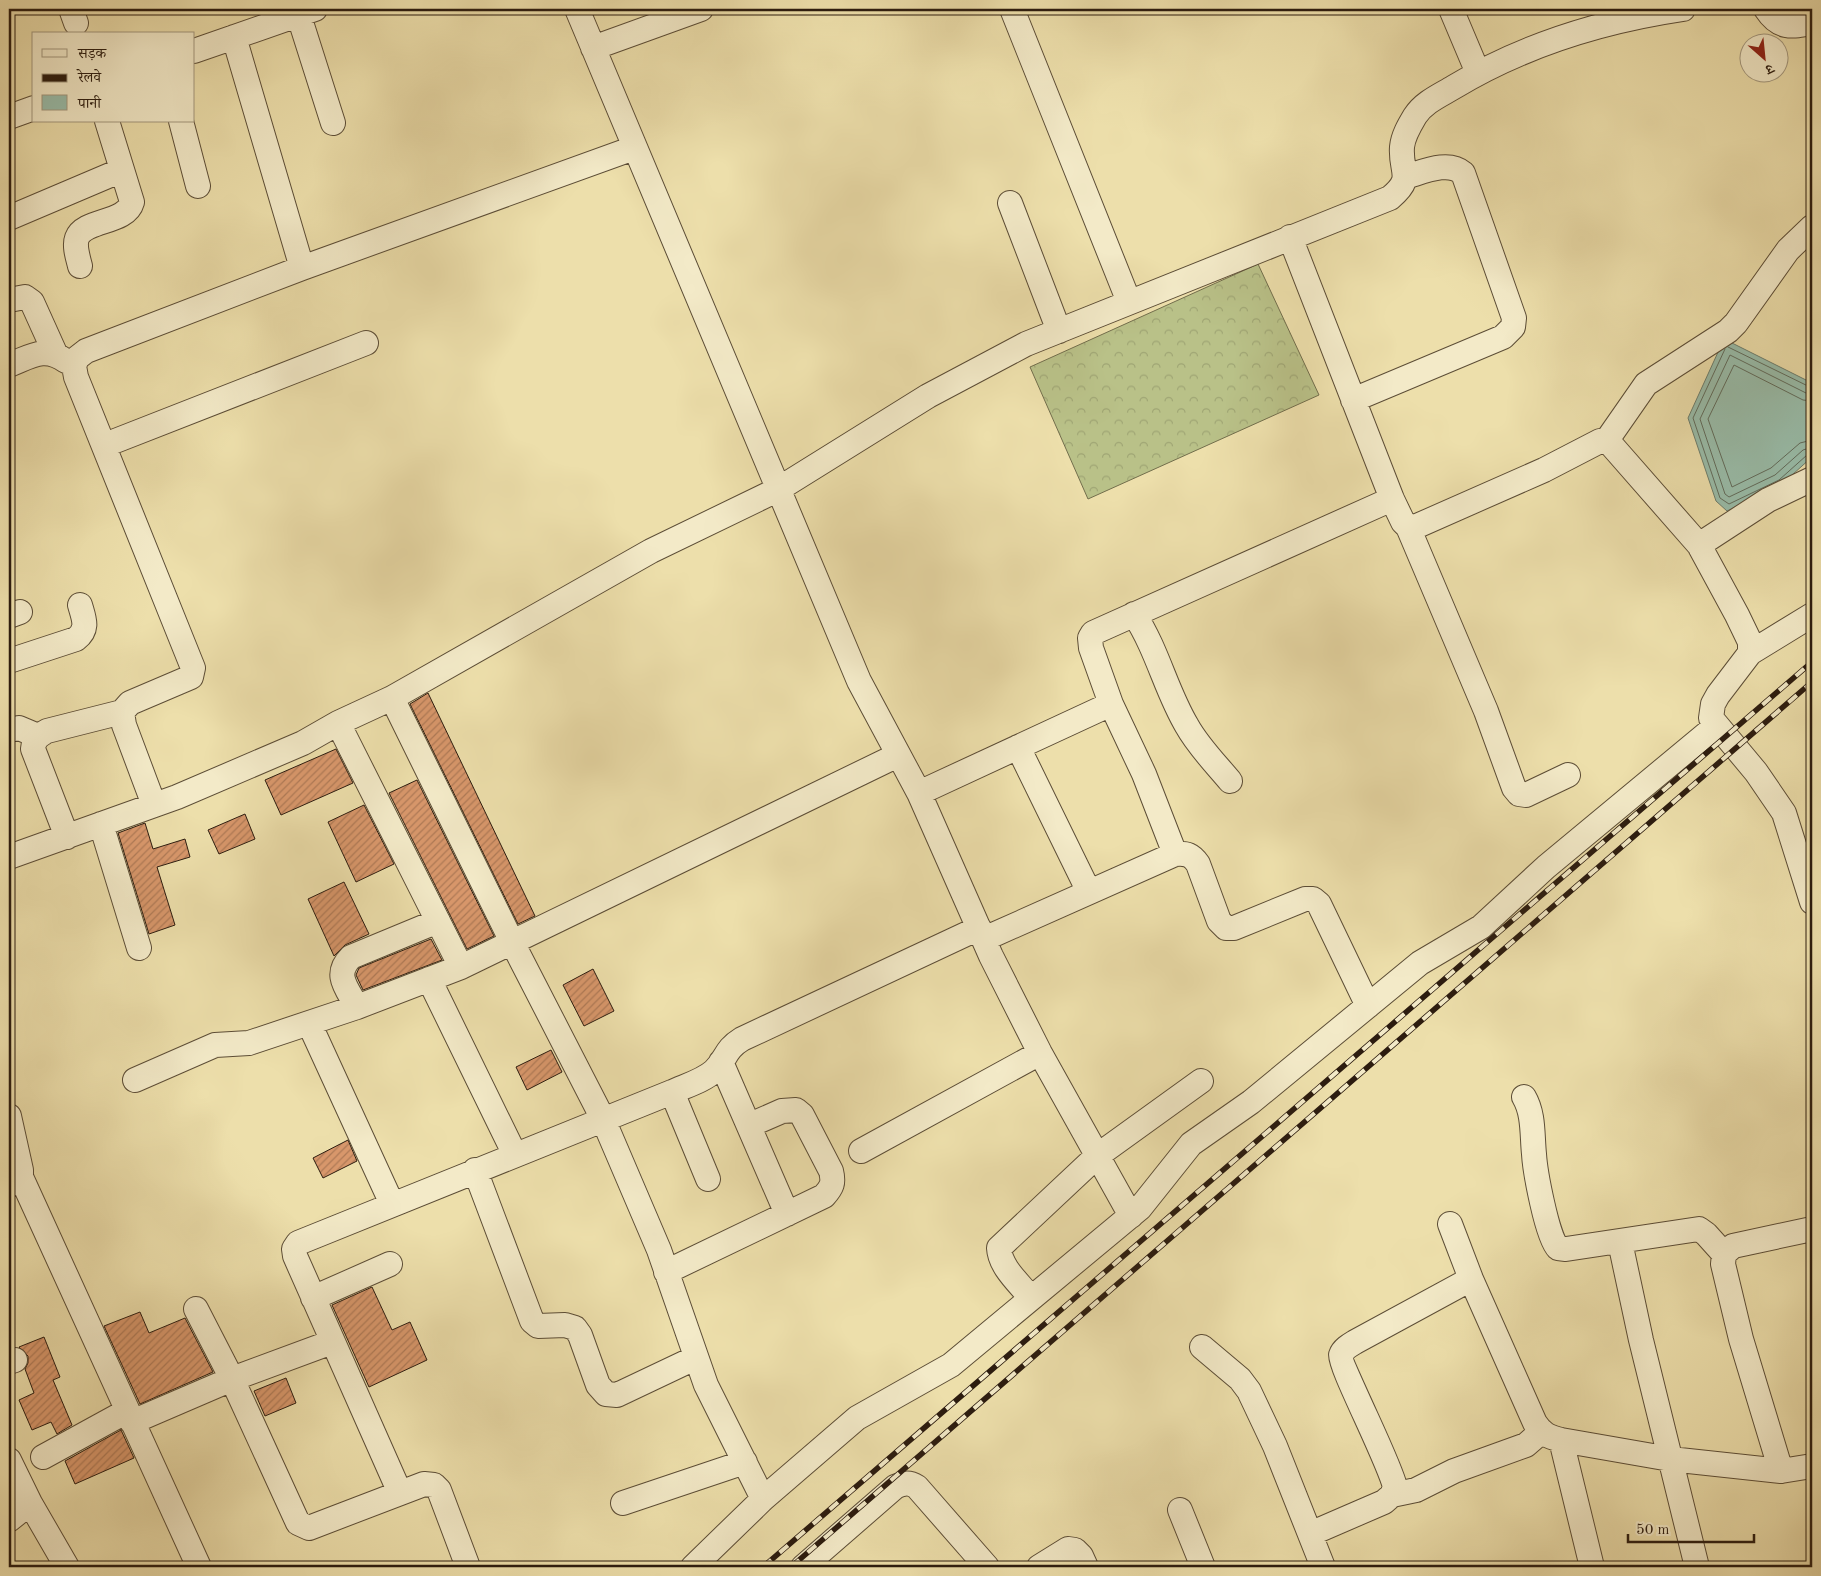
<svg xmlns="http://www.w3.org/2000/svg" width="1821" height="1576" font-family="'Old Standard TT','Noto Serif Devanagari',serif">
  <defs>
    <pattern id="forest-crowns" width="20" height="18" patternUnits="userSpaceOnUse" patternTransform="scale(1.25)"><rect width="20" height="18" fill="#b9c188"/><path d="M2 6a3 3 0 1 1 6 0M12 15a3 3 0 1 1 6 0" fill="none" stroke="#9fa574"/></pattern>
    <pattern id="building-hatch" width="6" height="6" patternUnits="userSpaceOnUse" patternTransform="scale(1.25)"><rect width="6" height="6" fill="#d8976b"/><path d="M-1 1l2-2M0 6l6-6M5 7l2-2" fill="none" stroke="#af7a56"/></pattern>
  </defs>
  <rect width="100%" height="100%" fill="#eddfab"/>
  <filter id="stains"><feTurbulence type="fractalNoise" baseFrequency=".004" numOctaves="4"/><feColorMatrix values="0 0 0 0 .2 0 0 0 0 .09 0 0 0 0 .02 0 0 0 .5 -.17"/></filter>
  <radialGradient id="worn" r=".72"><stop offset=".6" stop-color="#630" stop-opacity="0"/><stop offset="1" stop-color="#630" stop-opacity=".3"/></radialGradient>
  <path fill="url(#forest-crowns)" stroke="#726e4c" d="M1258 264 1319 395 1088 499 1030 367Z"/>
  <path fill="#99bdaa" stroke="#6d7d6c" d="M1724 339 1812 383V457L1782 484 1727 511 1716 501 1688 418Z"/>
  <g fill="none" stroke-linecap="round" stroke-linejoin="round">
    <path stroke="#626c5c" stroke-width="1" d="M1728 347 1812 388
      M1725 349 1693 418 1720 498 1729 504 1779 480 1807 455 1812 454
      M1812 394 1806 393 1730 355 1700 419 1725 494 1729 497 1775 475 1803 450 1812 447
      M1812 401 1803 400 1734 365 1708 419 1732 487 1771 468 1800 443 1812 440"/>
  </g>
  <path fill="url(#building-hatch)" stroke="#2c1c0f" d="M428 693 535 916 518 924 410 704Z
    M336 749 353 783 281 815 265 780Z
    M417 780 494 936 467 949 389 793Z
    M364 805 394 864 356 882 328 822Z
    M245 814 255 839 219 854 208 830Z
    M145 823 153 849 185 839 190 857 157 867 175 925 149 934 118 833Z
    M344 882 369 934 345 945 334 956 308 899Z
    M431 939 442 960 363 990 356 975 359 968Z
    M593 969 614 1011 584 1026 563 985Z
    M551 1050 562 1072 527 1090 516 1067Z
    M348 1140 357 1161 323 1178 313 1158Z
    M372 1287 392 1330 410 1322 427 1360 369 1387 332 1305Z
    M140 1312 149 1333 185 1318 213 1372 140 1404 104 1326Z
    M44 1337 60 1377 53 1380 72 1425 57 1434 51 1422 32 1430 19 1400 34 1393 25 1369 28 1363V1356L19 1347Z
    M286 1378 296 1403 265 1416 254 1391Z
    M121 1430 134 1458 75 1484 65 1461Z"/>
  <g fill="none" stroke-linecap="round" stroke-linejoin="round">
    <g stroke="#5c4d36" stroke-width="26">
      <path id="minor" d="M71 9 76 23
        M577 9 859 681 919 793 991 956 1040 1053 1131 1216
        M1012 9 1129 302
        M1451 9 1478 73
        M1766 9C1779 29 1791 27 1812 23
        M299 16 333 123
        M234 37 302 268
        M593 48 701 9
        M194 51 315 9
        M9 117 34 108
        M181 121 198 186
        M1010 203 1059 331
        M9 218 122 170
        M1290 237 1392 499 1403 522 1408 527 1417 526 1544 470 1600 441 1607 440 1699 545 1737 615 1750 642V653L1718 695 1713 704 1711 718 1756 772 1784 813 1812 902
        M80 266C78 258 74 246 77 238 84 219 126 224 132 202L107 121
        M9 300 25 297 32 302 55 353
        M9 365C32 356 44 346 66 361
        M1353 400 1503 337 1513 327 1514 318 1463 173C1448 160 1423 172 1405 177
        M1607 440 1646 384 1728 331 1736 323 1788 250 1812 227
        M105 445 366 343
        M1408 527 1486 711 1514 788 1519 794 1526 795 1568 775
        M1699 545 1768 500 1812 479
        M1134 614C1158 651 1166 691 1187 726 1198 746 1215 763 1230 781
        M9 616 20 612
        M1750 653 1812 615
        M9 661 76 639C89 629 84 619 80 605
        M392 698 512 942 603 1119 659 1250 706 1385 763 1499
        M1111 704 1144 774 1175 854
        M338 723 461 967
        M9 730 19 728 38 736
        M1018 747 1089 892
        M919 793 1111 704 1091 648 1090 638 1093 633 1392 499
        M154 805 124 725 122 712 130 703 191 677 193 668 76 377 74 366 77 358 86 351 302 268 634 148
        M101 824 139 948
        M67 837 33 749C34 739 38 736 47 731L122 712
        M9 857 177 797 303 743 338 723 392 698 651 551 777 490 928 396 1026 344 1390 198C1415 177 1400 173 1402 147 1403 136 1409 126 1415 116 1424 102 1441 95 1454 87 1524 45 1602 21 1683 9
        M984 939 1175 854C1187 853 1192 855 1198 864L1219 921 1226 928H1234L1305 899H1313L1319 904 1368 1006
        M429 979 515 1155
        M357 1007C347 988 333 975 351 957L438 921
        M309 1023 392 1204
        M721 1062 787 1214
        M135 1080 215 1045 249 1043 357 1007 461 967 898 755
        M672 1092 708 1179
        M1524 1097C1534 1114 1532 1135 1534 1154 1535 1171 1547 1237 1558 1248L1566 1249 1699 1229 1706 1234 1724 1254
        M9 1116 21 1170V1177L9 1185
        M861 1151 1040 1053
        M475 1170 532 1321 538 1326 565 1325 575 1328 580 1335 598 1385 606 1394 617 1395 695 1358
        M21 1177 199 1567
        M1450 1224 1471 1279 1535 1423C1542 1434 1549 1437 1561 1440L1670 1459 1781 1471 1812 1466
        M1620 1242 1641 1340 1697 1567
        M666 1272 824 1196C832 1187 834 1183 831 1171L802 1115 796 1110 782 1111 750 1125
        M313 1298 390 1264
        M1031 1298C1019 1283 1000 1267 999 1248L1097 1156 1201 1081
        M196 1309 232 1379 298 1523 309 1528 424 1484 434 1485 439 1490 468 1567
        M1202 1347 1240 1379 1249 1391 1275 1446 1323 1567
        M9 1362 15 1360
        M132 1422 232 1379 332 1342
        M1561 1440 1592 1567
        M43 1457 127 1411
        M9 1460 30 1503 67 1567
        M1781 1471 1741 1339 1723 1264 1724 1254 1733 1246 1812 1229
        M400 1493 295 1256 294 1249 298 1243 672 1092C685 1086 703 1081 714 1071 727 1059 724 1050 742 1039L979 928
        M1392 1495 1416 1490 1454 1471 1526 1445 1541 1432
        M623 1503 745 1462
        M1180 1510 1203 1567
        M9 1520 30 1503
        M1310 1534 1384 1502 1392 1495 1395 1487C1390 1463 1339 1365 1341 1355 1343 1349 1350 1345 1355 1342L1471 1279
        M693 1567 763 1499 857 1418 951 1365 1140 1208 1191 1144 1251 1102 1420 963 1481 927 1546 867 1716 726
        M803 1567 895 1487C904 1483 909 1482 917 1487L987 1567
        M1039 1567 1068 1549 1075 1550 1081 1556 1086 1567"/>
    </g>
    <use href="#minor" stroke="#f3eac8" stroke-width="24"/>
    <g stroke="#2c1c0f" stroke-width="5.5">
      <path id="rail" d="M763 1567 1812 662
        M791 1567 1812 682"/>
    </g>
    <use href="#rail" stroke="#f3eac8" stroke-width="4" stroke-dasharray="11" stroke-linecap="butt"/>
  </g>
  <rect width="1821" height="1576" fill="none" stroke="#eddfab" stroke-width="30"/>
  <rect x="10" y="10" width="1801" height="1556" fill="none" stroke="#2c1c0f" stroke-width="2.5"/>
  <rect x="15" y="15" width="1791" height="1546" fill="none" stroke="#2c1c0f"/>
  <rect x="32" y="32" width="162" height="90" fill="#f3eac8" stroke="#a3987e"/>
  <rect x="42" y="49" width="25" height="8" fill="#f3eac8" stroke="#a3987e"/>
  <text x="78" y="58" font-size="15" fill="#2c1c0f">सड़क</text>
  <rect x="42" y="74" width="25" height="8" fill="#2c1c0f" stroke="#a3987e"/>
  <text x="78" y="82" font-size="15" fill="#2c1c0f">रेलवे</text>
  <rect x="42" y="95" width="25" height="15" fill="#99bdaa" stroke="#a3987e"/>
  <text x="78" y="108" font-size="15" fill="#2c1c0f">पानी</text>
  <g transform="translate(1764 58) rotate(153)"><circle r="24" fill="#f3eac8" stroke="#a3987e"/>
  <path d="M0-4L9 19L0 12L-9 19Z" fill="#8f2418"/>
  <text y="-8" font-size="14" font-weight="bold" text-anchor="middle" fill="#2c1c0f">उ</text>
  </g>
  <path d="M1628 1534v8h126v-8" fill="none" stroke="#2c1c0f" stroke-width="2.5"/>
  <text x="1636" y="1534" font-size="15" fill="#2c1c0f" stroke="#f3eac8" stroke-width="4" paint-order="stroke">50 m</text>
  <rect width="100%" height="100%" filter="url(#stains)"/>
  <rect width="100%" height="100%" fill="url(#worn)"/>
</svg>
